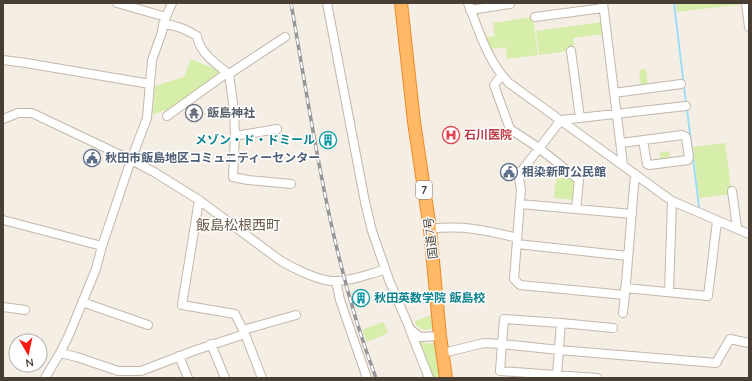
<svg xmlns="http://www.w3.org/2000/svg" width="752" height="381" font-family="Quicksand,'Noto Sans JP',sans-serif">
  <rect width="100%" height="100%" fill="#f4eee5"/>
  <path fill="#d7edaa" d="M676 3H744V4L677 12Z
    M533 17 538 55 507 59 506 47 490 49 486 37 495 36 493 23Z
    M602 22 604 34 573 38 575 50 539 55 536 31Z
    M191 59 222 72 168 111 164 110 153 115 155 86 184 77Z
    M646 69 648 85 641 86 639 70Z
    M725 143 732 194 699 198 693 147Z
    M669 151 670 160 661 161 660 153Z
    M571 176 576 181 575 200 554 198 556 179Z
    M432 315 433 326 431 329 423 330 416 325 415 321Z
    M383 322 388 333 367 342 362 330Z
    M419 341 427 344 434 343 436 345 439 378H432L418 342Z"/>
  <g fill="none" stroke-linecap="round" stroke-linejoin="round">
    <path stroke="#9cdef7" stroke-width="2" d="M674 3 686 103
      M687 109 699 207"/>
    <g stroke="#c4b7aa" stroke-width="10">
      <path id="minor" d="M117 3 166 17
        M327 3 365 202 372 231 389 280 410 329 420 337 440 336
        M468 3C479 31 488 62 509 83L672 201 749 234
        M603 3 623 165
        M746 3 749 27
        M470 10 510 4
        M535 17 603 8
        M163 24C176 25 185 29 197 36 199 52 216 64 229 74L234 110 235 136 233 177 248 180 291 184
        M571 51 580 118
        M3 60 26 63 150 84
        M502 75 494 85 510 129 539 148 579 180 576 209
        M614 93 681 84
        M167 116 224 75 229 74 285 37
        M3 119 18 113H32L131 160 154 172 199 200 281 261C293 268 319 281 333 281 350 282 368 274 384 270
        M235 136 277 129
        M621 143 682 135 686 137 689 157 688 160 649 165 647 164 643 140
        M635 174 625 295 520 285 514 279 521 189 518 173 523 169 561 120 686 106
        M732 191 737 228
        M199 200 182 305 235 314 245 334
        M520 204 632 214
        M3 220 102 246
        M430 229C461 225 487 230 517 238
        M517 244 628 256
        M336 281 340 300 367 378
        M625 288 708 296 717 221
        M669 292 672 201
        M82 302 148 325
        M3 307 25 310
        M623 313 625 295
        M561 323 613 328
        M243 330 296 315
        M410 330 429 378
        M211 344 225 378
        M60 353 77 357 118 371H141L196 350 245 334 262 378
        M443 353 484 343 502 344 500 371 597 378
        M179 356 188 378
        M557 374 561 323 504 319 502 344 559 350 716 363 730 339 749 343
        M45 378 60 353 69 335 96 269 102 246 131 160 147 118 152 60 162 32 163 24 172 3"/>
    </g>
    <g stroke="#ec8a27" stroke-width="14">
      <path id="highway" d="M401 3 414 122 430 229 440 336 446 378"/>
    </g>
    <use href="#minor" stroke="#fff" stroke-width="8"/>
    <use href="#highway" stroke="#ffb866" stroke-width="12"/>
    <g stroke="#969696" stroke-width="3.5">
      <path id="rail" d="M291 3C313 129 330 257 376 378"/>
    </g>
    <use href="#rail" stroke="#fff" stroke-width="2" stroke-dasharray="6" stroke-linecap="butt"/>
  </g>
  <defs>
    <g id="temple-ring" transform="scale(0.9)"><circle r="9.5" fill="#fff" stroke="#6b7280" stroke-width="1.5"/><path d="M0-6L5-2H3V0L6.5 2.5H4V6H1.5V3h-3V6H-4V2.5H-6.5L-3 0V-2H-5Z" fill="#6b7280"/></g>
    <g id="hospital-ring" transform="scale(0.9)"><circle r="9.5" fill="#fff" stroke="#e0444e" stroke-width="1.5"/><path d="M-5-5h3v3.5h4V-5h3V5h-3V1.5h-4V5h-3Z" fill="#e0444e"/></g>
    <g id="building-ring" transform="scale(0.9)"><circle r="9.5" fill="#fff" stroke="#0f9aa8" stroke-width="1.5"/><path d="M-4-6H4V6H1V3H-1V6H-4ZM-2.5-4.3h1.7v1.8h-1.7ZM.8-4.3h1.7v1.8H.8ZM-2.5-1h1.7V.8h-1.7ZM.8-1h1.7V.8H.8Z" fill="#0f9aa8"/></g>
    <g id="civic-ring" transform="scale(0.9)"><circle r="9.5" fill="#fff" stroke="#5c6f8a" stroke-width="1.5"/><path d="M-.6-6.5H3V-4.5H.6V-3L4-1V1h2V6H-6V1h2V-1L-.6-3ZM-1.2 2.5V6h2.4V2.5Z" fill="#5c6f8a"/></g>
  </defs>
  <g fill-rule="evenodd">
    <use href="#temple-ring" x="194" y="113"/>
    <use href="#hospital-ring" x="451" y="135"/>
    <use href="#building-ring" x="328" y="140"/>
    <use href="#civic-ring" x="92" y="158"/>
    <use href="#civic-ring" x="509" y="172"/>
    <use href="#building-ring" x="361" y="298"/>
  </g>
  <g text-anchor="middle" stroke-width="3" stroke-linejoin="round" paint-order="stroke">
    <rect fill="#fff" stroke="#7f7871" stroke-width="1" x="416" y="181" width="16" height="18" rx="3"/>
    <g font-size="11" font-weight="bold" fill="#483e34">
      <text x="424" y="194">7</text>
    </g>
    <g font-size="12" font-weight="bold" fill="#5b616d" stroke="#fff" text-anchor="start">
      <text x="207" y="117">飯島神社</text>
    </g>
    <g font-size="12" font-weight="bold" fill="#be3a42" stroke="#fff" text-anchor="start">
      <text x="464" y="139">石川医院</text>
    </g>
    <g font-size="12" font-weight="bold" fill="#0d838f" stroke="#fff" text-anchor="end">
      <text x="315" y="144">メゾン・ド・ドミール</text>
      <text x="374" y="302" text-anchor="start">秋田英数学院 飯島校</text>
    </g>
    <g font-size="12" font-weight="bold" fill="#4e5e75" stroke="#fff" text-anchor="start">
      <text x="105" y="162">秋田市飯島地区コミュニティーセンター</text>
      <text x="522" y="176">相染新町公民館</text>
    </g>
    <g font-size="12" fill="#483e34" stroke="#fff">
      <text transform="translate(431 238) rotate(-97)" y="4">国道7号</text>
    </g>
    <g font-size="14" fill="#6c5a4a" stroke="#fff">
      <text x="238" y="230">飯島松根西町</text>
    </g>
  </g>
  <rect width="752" height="381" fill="none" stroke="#483e34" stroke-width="8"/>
  <g transform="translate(28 353) rotate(171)"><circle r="19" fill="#ffffff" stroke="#b6b2ae"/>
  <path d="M0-3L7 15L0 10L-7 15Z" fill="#ff1712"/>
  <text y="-6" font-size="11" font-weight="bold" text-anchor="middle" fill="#483e34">N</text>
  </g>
</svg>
